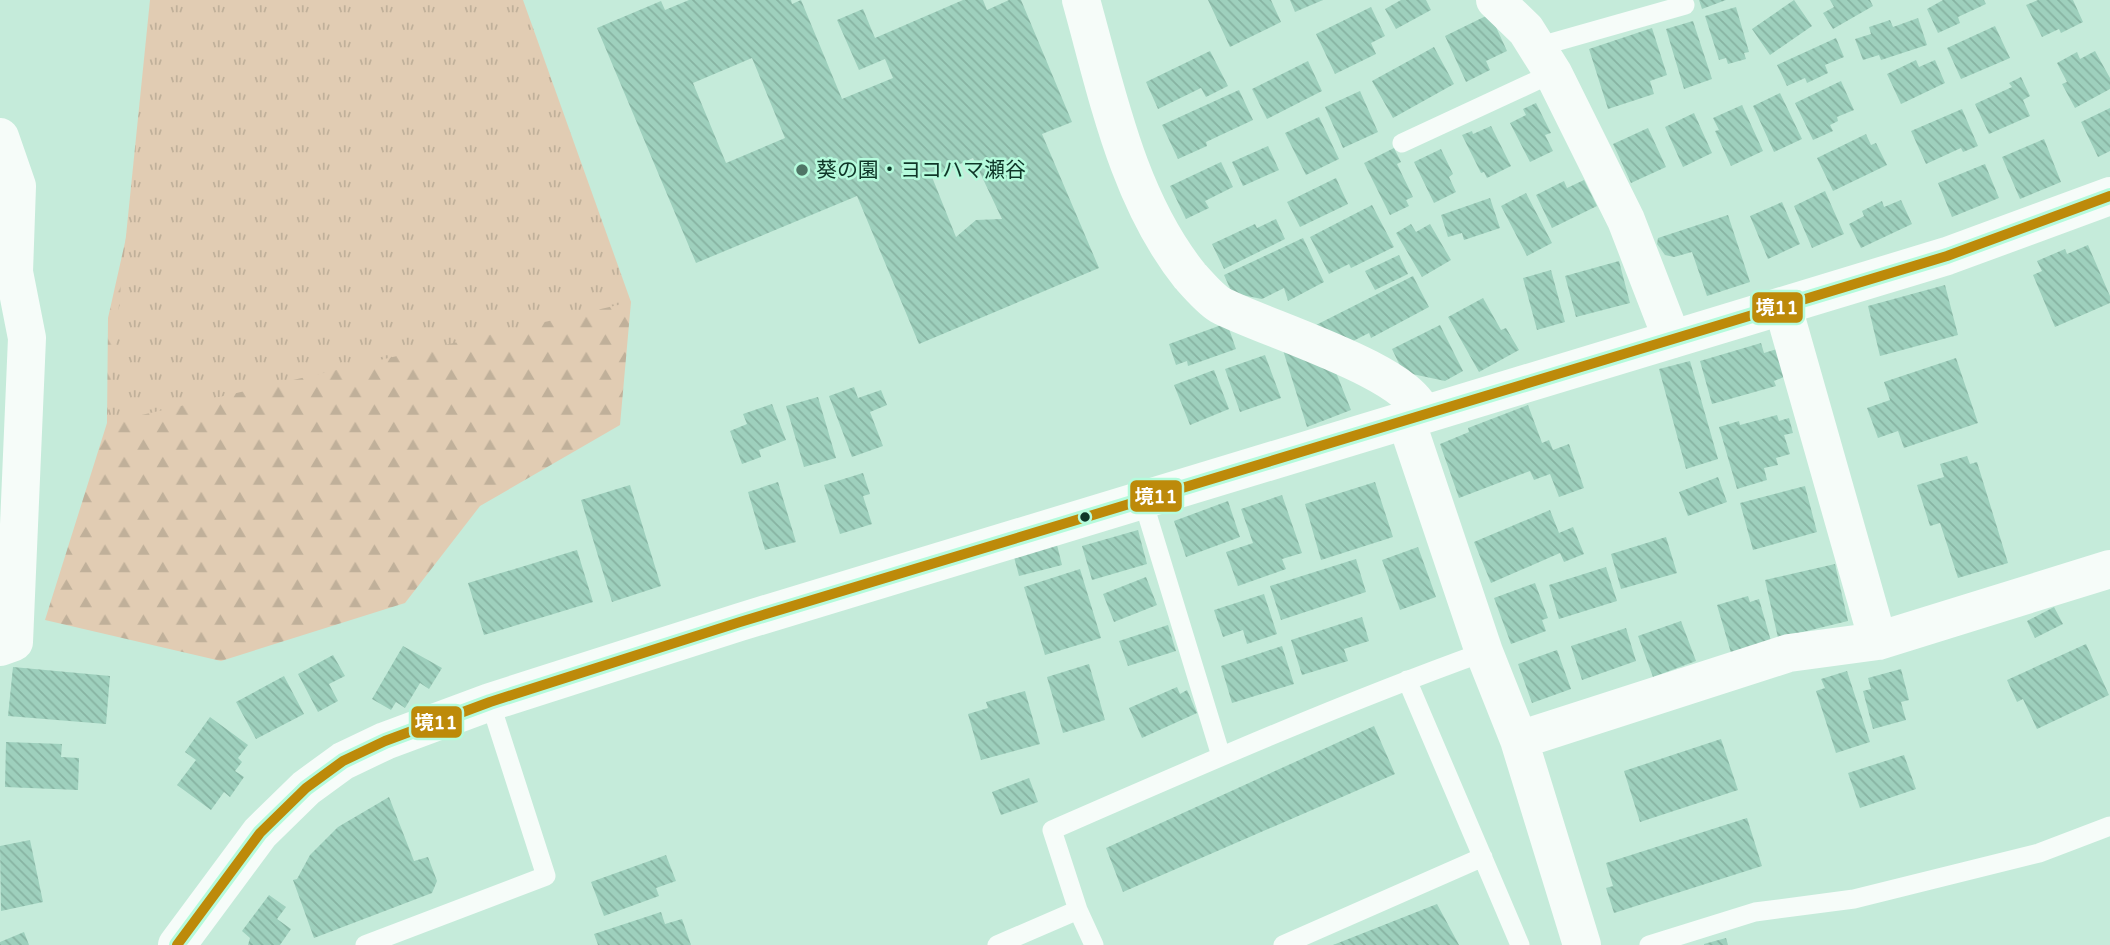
<svg xmlns="http://www.w3.org/2000/svg" width="2110" height="945" font-family="'Varela Round','Noto Sans JP',sans-serif">
  <defs>
    <pattern id="forest-firs" width="22" height="20" patternUnits="userSpaceOnUse" patternTransform="scale(1.75)"><rect width="22" height="20" fill="#e1ccb3"/><path d="M5 1l3.5 6h-7zM16 11l3.5 6h-7z" fill="#c0b09a"/></pattern>
    <pattern id="park-tufts" width="24" height="20" patternUnits="userSpaceOnUse" patternTransform="scale(1.75)"><rect width="24" height="20" fill="#e1ccb3"/><path d="M3 7l-1-3M5 7V3M7 7l1-3M15 17l-1-3M17 17v-4M19 17l1-3" fill="none" stroke="#c0b09a"/></pattern>
    <pattern id="building-back-hatch" width="6" height="6" patternUnits="userSpaceOnUse" patternTransform="scale(1.75)"><rect width="6" height="6" fill="#9ed0bd"/><path d="M-1 5l2 2M0 0l6 6M5-1l2 2" fill="none" stroke="#87b3a2"/></pattern>
  </defs>
  <rect width="100%" height="100%" fill="#c5ebda"/>
  <path fill="url(#forest-firs)" d="M170 42 377 141 631 302 620 425 480 506 405 603 221 661 45 620 107 423 108 318Z"/>
  <path fill="url(#park-tufts)" d="M150 0H523L631 302 107 423Z"/>
  <path fill="url(#building-back-hatch)" fill-rule="evenodd" d="M689 0H791L792 4 801 0 842 99 893 78 885 59 859 70 837 20 863 9 875 38 963 0H983L987 10 1009 0H1021L1072 122 1042 134 1099 268 919 344 857 196 696 263 597 28 661 1 665 10ZM752 58 785 138 726 163 693 83ZM973 158 1002 219 976 220 956 237 932 177Z
    M1208 0H1271L1281 22 1230 47Z
    M1290 0H1323L1295 12Z
    M1401 0H1426L1431 10 1396 29 1385 9Z
    M1699 0H1726L1702 9Z
    M1794 0 1812 26 1770 55 1752 29Z
    M1830 0H1870L1873 6 1833 29 1823 13 1834 7Z
    M1943 0H1984L1986 4 1958 17 1960 23 1938 33 1927 9Z
    M2038 0H2073L2083 22 2061 33 2059 29 2042 37 2026 5Z
    M1371 7 1385 36 1371 43 1376 54 1335 74 1316 34Z
    M1736 7 1749 52 1744 53 1746 59 1728 64 1726 58 1719 60 1705 16Z
    M1490 14 1507 51 1486 61 1490 70 1466 82 1445 36Z
    M1918 18 1927 45 1881 60 1879 55 1863 60 1855 39 1871 34 1869 27 1890 20 1893 27Z
    M1693 21 1712 79 1684 89 1666 29Z
    M1995 26 2010 58 1961 79 1947 48Z
    M1652 28 1667 75 1650 81 1654 94 1608 109 1589 49Z
    M1836 38 1844 57 1825 65 1828 73 1807 83 1805 78 1787 86 1777 65Z
    M1434 47 1454 84 1393 118 1372 81Z
    M1210 51 1228 86 1206 97 1201 88 1158 109 1146 82Z
    M2095 51 2110 78V89L2075 108 2062 84 2067 82 2057 63 2077 52 2080 59Z
    M1916 60 1919 67 1935 60 1945 83 1901 104 1887 74Z
    M1308 61 1322 91 1267 119 1252 89Z
    M2021 77 2030 96 2023 100 2030 116 1989 134 1975 104 2012 87 2009 83Z
    M1841 81 1854 110 1837 117 1838 121 1830 125 1833 131 1813 140 1795 103Z
    M1239 90 1253 120 1206 142 1207 146 1178 159 1162 125Z
    M1360 91 1378 132 1343 148 1325 107Z
    M1780 93 1802 139 1774 152 1753 106Z
    M1536 103 1551 133 1545 135 1553 151 1530 162 1510 123 1526 115 1523 109Z
    M1742 105 1763 151 1731 166 1715 131 1719 130 1713 118Z
    M2110 108V151L2098 157 2081 122Z
    M1962 109 1978 146 1963 152 1961 148 1926 164 1911 131Z
    M1694 113 1712 153 1683 167 1665 127Z
    M1319 117 1339 159 1306 175 1285 133Z
    M1491 126 1511 166 1487 178 1484 172 1481 173 1462 135 1472 131 1473 134Z
    M1648 128 1666 167 1631 183 1613 144Z
    M1866 134 1871 145 1876 143 1887 165 1833 191 1817 158Z
    M2044 139 2061 182 2020 199 2002 157Z
    M1268 146 1279 170 1243 186 1232 162Z
    M1394 148 1401 162 1397 164 1413 197 1406 200 1409 206 1390 215 1364 163Z
    M1441 149 1453 174 1449 177 1456 192 1434 203 1414 162Z
    M1221 162 1233 187 1205 201 1209 208 1186 219 1170 186Z
    M1985 164 1999 198 1952 217 1938 183Z
    M1336 178 1348 204 1300 227 1287 202Z
    M1584 180 1597 206 1552 228 1536 195 1564 181 1567 188Z
    M1825 191 1844 234 1812 248 1794 206Z
    M1526 193 1552 243 1527 256 1501 206Z
    M1490 198 1500 228 1464 240 1462 233 1448 237 1441 215Z
    M1901 200 1912 224 1861 248 1849 224 1864 216 1862 211 1882 201 1884 207Z
    M1782 202 1800 244 1768 259 1750 216Z
    M1372 205 1394 247 1351 268 1349 264 1329 274 1310 237Z
    M1728 215 1750 282 1707 296 1692 252 1674 257 1665 255 1657 244 1658 238Z
    M1276 219 1285 239 1224 269 1212 244 1255 224 1257 228Z
    M1411 224 1416 232 1430 224 1451 260 1422 277 1396 233Z
    M1303 238 1324 282 1288 301 1284 288 1262 299 1232 293 1224 275Z
    M2088 245 2110 296V303L2055 327 2033 275 2042 271 2037 261 2065 249 2067 254Z
    M1399 255 1408 274 1375 290 1365 271Z
    M1619 261 1630 303 1576 317 1565 276Z
    M1551 270 1565 322 1537 330 1523 278Z
    M1413 276 1429 307 1371 338 1369 333 1349 343 1316 325Z
    M1945 285 1958 335 1880 356 1868 306Z
    M1483 298 1501 330 1506 328 1519 350 1479 372 1448 317Z
    M1227 323 1236 349 1188 366 1187 361 1176 365 1169 344Z
    M1440 325 1463 371 1445 381 1403 372 1392 349Z
    M1761 343 1764 353 1777 349 1784 377 1774 381 1776 386 1712 404 1700 361Z
    M1282 347 1335 370 1351 410 1307 427Z
    M1265 355 1281 398 1240 412 1225 369Z
    M1956 358 1978 423 1904 448 1898 431 1878 438 1867 408 1890 400 1884 382Z
    M1690 361 1718 459 1686 469 1659 369Z
    M1214 370 1229 409 1190 425 1174 385Z
    M854 387 858 398 881 390 887 405 870 412 883 446 852 457 829 396Z
    M818 397 836 458 804 467 786 406Z
    M772 404 786 440 759 450 761 457 742 464 730 431 747 424 743 414Z
    M1528 405 1542 443 1549 440 1553 450 1569 444 1584 488 1559 497 1550 474 1534 480 1530 471 1459 498 1440 444 1469 432 1468 428Z
    M1777 415 1779 421 1789 418 1793 433 1784 435 1790 454 1776 458 1778 465 1764 468 1767 480 1737 489 1719 427 1739 421 1740 425Z
    M1967 456 1970 464 1977 462 2008 563 1958 578 1940 523 1930 526 1917 485 1944 477 1940 464Z
    M863 473 870 494 863 496 872 524 840 534 824 485Z
    M1718 477 1727 502 1688 516 1679 492Z
    M778 482 796 542 765 550 748 492Z
    M1375 482 1393 537 1321 560 1305 504Z
    M630 485 661 586 612 602 581 500Z
    M1805 486 1817 532 1753 550 1740 503Z
    M1282 495 1302 553 1282 559 1286 569 1238 586 1226 552 1253 543 1241 509Z
    M1228 501 1240 537 1186 557 1174 521Z
    M1550 510 1559 533 1573 527 1584 554 1564 562 1560 553 1491 583 1474 542Z
    M1138 530 1147 564 1092 580 1082 546Z
    M1666 537 1677 573 1621 589 1611 554Z
    M1057 545 1062 565 1019 576 1014 557Z
    M1418 547 1436 597 1400 610 1382 560Z
    M577 550 593 602 484 635 468 583Z
    M1356 559 1366 592 1281 620 1270 586Z
    M1835 564 1848 621 1778 638 1765 580Z
    M1606 567 1617 601 1559 619 1549 585Z
    M1080 569 1101 638 1045 655 1024 587Z
    M1146 577 1157 605 1114 622 1103 594Z
    M1535 583 1548 618 1542 620 1546 631 1511 644 1494 598Z
    M1264 594 1277 634 1247 644 1243 630 1223 637 1214 610Z
    M1748 596 1750 602 1759 599 1771 641 1731 653 1717 605Z
    M2054 607 2063 624 2035 638 2027 621Z
    M1362 617 1369 641 1344 649 1348 661 1302 675 1291 640Z
    M1681 621 1696 661 1653 677 1638 636Z
    M1168 625 1176 651 1128 666 1119 641Z
    M1626 628 1636 661 1582 680 1571 646Z
    M2086 644 2109 695 2037 729 2023 699 2017 702 2007 680Z
    M403 646 442 668 429 689 420 683 405 708 396 702 391 710 372 699Z
    M1282 646 1294 684 1232 703 1221 666Z
    M1557 650 1571 689 1532 703 1518 664Z
    M333 655 345 676 329 684 338 701 318 712 298 674Z
    M1089 664 1105 720 1063 733 1047 677Z
    M13 667 110 676 106 724 8 716Z
    M1901 669 1909 700 1901 702 1906 720 1873 729 1863 691 1871 689 1868 678Z
    M1847 671 1870 742 1836 753 1816 691 1825 688 1821 679Z
    M284 676 304 714 256 739 236 702Z
    M1177 687 1180 694 1187 690 1197 713 1142 738 1129 708Z
    M1025 691 1040 744 981 760 968 714 988 708 986 702Z
    M210 717 248 745 238 758 242 762 235 771 244 777 230 797 224 792 211 810 177 785 196 760 185 752Z
    M1374 726 1395 774 1123 892 1106 848Z
    M1721 739 1738 790 1640 822 1624 771Z
    M6 742 62 744 61 757 79 758 78 790 5 787Z
    M1904 755 1916 789 1860 808 1848 773Z
    M1029 778 1038 802 1001 815 992 792Z
    M389 797 414 861 428 857 437 881 432 893 314 938 293 880 297 879 310 855 338 827Z
    M1747 818 1762 866 1614 913 1606 888 1613 886 1606 863Z
    M30 840 43 902 1 911 0 846Z
    M666 855 676 881 656 888 659 896 604 916 591 882Z
    M269 895 286 907 277 919 291 929 280 945H248L250 938 242 931Z
    M1437 904 1459 945H1333Z
    M661 912 665 924 682 919 691 945H598L594 934Z
    M24 932 29 945H0V942Z
    M1726 938 1728 945H1704V944Z"/>
  <g fill="none" stroke-linecap="round" stroke-linejoin="round">
    <path stroke="#f6fcf9" stroke-width="19" d="M1537 47 1685 5
      M1402 143 1553 73
      M1143 501 1221 756
      M1407 680 1520 945
      M1078 910 1094 945
      M365 945 546 876 490 702
      M997 945 1078 910 1052 830C1194 768 1337 705 1484 652
      M1283 945 1483 857
      M1649 945 1755 912 1854 899 2039 853 2110 826"/>
    <path stroke="#f6fcf9" stroke-width="38" d="M1081 0C1107 93 1128 199 1190 276 1198 285 1210 299 1220 305 1263 328 1411 371 1422 414
      M1495 0 1526 30 1553 73 1626 220 1672 339
      M0 137 17 186 14 272 27 338 14 642 0 647
      M1783 307 1878 641
      M1406 420 1484 652 1519 740 1582 945
      M1519 740 1789 653 1878 641 2110 569"/>
    <path stroke="#f6fcf9" stroke-width="38" d="M177 945 260 833 306 788 343 761 385 741 490 702 740 622 1947 256 2110 196"/>
    <g stroke="#b5fbdc" stroke-width="16">
      <path id="bus-1" d="M177 945 260 833 306 788 343 761 385 741 490 702 740 622 1947 256 2110 196"/>
    </g>
    <use href="#bus-1" stroke="#bd8a0a" stroke-width="10"/>
  </g>
  <circle fill="#4f7566" stroke="#b5fbdc" stroke-width="2.5" cx="802" cy="170" r="7"/>
  <circle fill="#0f3628" stroke="#b5fbdc" stroke-width="2.5" cx="1085" cy="517" r="6"/>
  <g text-anchor="middle" stroke-width="5" stroke-linejoin="round" paint-order="stroke">
    <g font-size="21" fill="#0f3628" stroke="#b5fbdc" text-anchor="start">
      <text x="816" y="177">葵の園・ヨコハマ瀬谷</text>
    </g>
  </g>
  <g stroke="#b5fbdc" stroke-width="2.5">
    <rect x="1751" y="291" width="53" height="33" rx="7" fill="#bd8a0a"/>
    <rect x="1129" y="479" width="54" height="34" rx="7" fill="#bd8a0a"/>
    <rect x="410" y="705" width="53" height="34" rx="7" fill="#bd8a0a"/>
  </g>
  <g font-size="19" text-anchor="middle" font-weight="bold" fill="#fff">
    <text x="1777" y="314">境11</text>
    <text x="1156" y="503">境11</text>
    <text x="436" y="729">境11</text>
  </g>
</svg>
